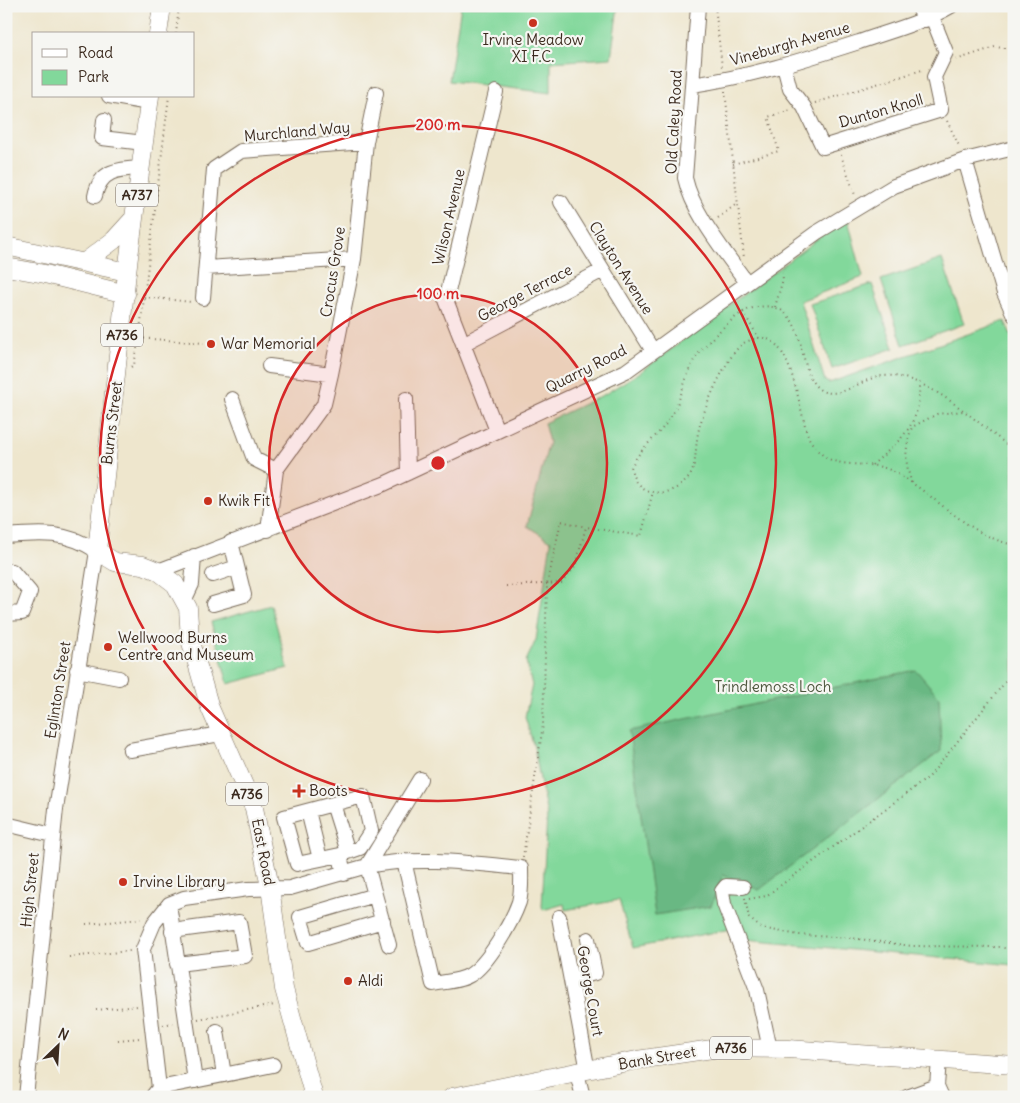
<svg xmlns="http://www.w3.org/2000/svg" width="1020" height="1103" font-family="Delius,sans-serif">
  <rect width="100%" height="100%" fill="#f6f6f2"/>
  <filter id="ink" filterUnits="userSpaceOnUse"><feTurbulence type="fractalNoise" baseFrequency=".02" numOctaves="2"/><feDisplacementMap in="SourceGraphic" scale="10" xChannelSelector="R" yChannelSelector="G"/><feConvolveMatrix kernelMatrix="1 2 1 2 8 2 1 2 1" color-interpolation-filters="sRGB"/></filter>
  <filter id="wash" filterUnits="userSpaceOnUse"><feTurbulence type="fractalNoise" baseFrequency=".0096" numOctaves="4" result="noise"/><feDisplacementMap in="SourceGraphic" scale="20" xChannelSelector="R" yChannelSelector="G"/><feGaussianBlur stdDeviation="1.12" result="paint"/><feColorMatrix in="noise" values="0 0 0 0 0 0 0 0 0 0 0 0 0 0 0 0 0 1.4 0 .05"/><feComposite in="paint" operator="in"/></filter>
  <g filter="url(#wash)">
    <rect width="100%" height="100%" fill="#eee6cd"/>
    <path fill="#82d89b" stroke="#5e815c" d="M461 6H618L611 58 551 62V93L449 81Z
      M848 220 863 277 800 301 825 381 829 383 1005 321 1014 342V965L745 940 731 929 633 948 619 900 565 910 564 904 543 910 542 906 547 816 534 747 525 717 532 685 526 661 536 640 551 541 527 526 549 442 544 423 605 394 642 371 820 237Z
      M942 259 964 324 903 345 881 280Z
      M872 284 894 348 832 369 810 304Z
      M271 605 288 668 228 684 211 622Z"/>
    <path fill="#69b883" stroke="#527150" d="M916 670 939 697 941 751 759 890 723 875 711 906 655 915 629 731Z"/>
  </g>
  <g filter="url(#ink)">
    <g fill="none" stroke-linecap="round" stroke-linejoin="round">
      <g stroke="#7a6c5b" stroke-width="16">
        <path id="minor" d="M698 6 685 178C693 214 726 253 747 283
          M918 6 925 20
          M784 66 790 89 804 107 823 147 941 110 934 77 946 52 932 17
          M692 85C749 77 803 60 859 42 890 31 922 23 951 6
          M496 92 446 300 497 431
          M109 96 149 103
          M104 120 102 138 144 143
          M965 160 1004 293 1014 315
          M95 196C100 170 118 169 141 168
          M561 202 653 351
          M206 268 354 259
          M203 298 214 169 241 151 366 142
          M463 344 603 270
          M269 366 331 374
          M232 399 254 459 276 470
          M406 399 408 473
          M268 530 276 470 324 404 331 374 354 259 366 142 376 93
          M6 536C42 533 66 531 97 551L56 809 26 1097
          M6 571H12L30 592 22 613 6 614
          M158 571 384 484 626 371 816 233 894 186 965 160 1014 148
          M213 575 237 567
          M184 601 192 584 194 556
          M213 604 244 595 231 542
          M77 670 119 678
          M130 750 220 734
          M333 804 348 852
          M308 811 320 859
          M6 824 52 835
          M340 855 360 848 371 831 363 796 284 817 297 864 340 855 344 874
          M743 887 726 886 722 891 724 904 757 990 770 1049
          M375 895 300 917 308 943 383 921
          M169 904 195 1081
          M559 917 588 1071
          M172 931 239 922 245 956 177 964
          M389 945 367 866C418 856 470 863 521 868 521 879 522 891 519 902 512 922 488 964 470 975 461 981 444 982 433 984L404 861
          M572 979 595 973 588 939
          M217 1031 224 1075
          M939 1060 937 1086 942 1097
          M577 1073 583 1097
          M159 1088 273 1065
          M152 1097 159 1088 143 949 154 923 169 904 184 898 248 889 290 888 367 866 420 779
          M907 1097 937 1086"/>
      </g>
      <g stroke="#7a6c5b" stroke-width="19">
        <path id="major" d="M158 34 162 6
          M150 96 127 272 97 551 115 562 143 565 158 571 175 584 188 608 190 639 210 708 254 808 270 887 284 989 314 1097
          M6 246 127 272
          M85 262 114 240 134 218
          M6 267 45 274 126 294
          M452 1097 637 1060 719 1048 788 1049 1014 1065"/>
      </g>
      <path stroke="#7a6c5b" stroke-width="2" stroke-dasharray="1 4" stroke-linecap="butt" d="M715 6 722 67
        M176 34 179 6
        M956 60 995 47 1014 49
        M725 91 744 258
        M815 103 922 70
        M947 121 960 148
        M841 155 855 195
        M733 164 779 151 768 117 791 110
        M718 218 738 203
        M144 297 192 302
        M775 307 783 279 782 273
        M743 312 759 338
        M139 338 204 343
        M131 367 134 365 139 338 169 96
        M1014 450C979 425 926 371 882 376 862 378 846 397 825 392 799 384 807 332 786 314 776 304 759 305 747 310 734 315 699 349 693 362 684 380 681 401 670 418 659 436 639 448 631 468 632 473 634 479 636 482 651 501 681 492 691 474 697 462 695 443 699 429 703 410 726 358 741 345 744 342 753 339 758 338 792 333 799 413 808 435 809 440 813 444 816 448 834 473 868 458 892 471 935 493 966 535 1014 545
        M872 465C902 439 922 424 919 382
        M912 483C904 462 905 448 912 427L937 414 963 411
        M506 586 561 583 575 567 586 527 641 536 653 492
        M523 857 543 725 547 585 561 521 586 527
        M745 898 749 918 761 928 799 935 851 938 912 946 999 947 1014 950
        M749 899 766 896 929 777 1014 671
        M86 924 141 919
        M69 957 130 951
        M96 1010 138 1006
        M198 1019 274 1005
        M163 1025 173 1023
        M118 1040 140 1038
        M204 1092 205 1097"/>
      <use href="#minor" stroke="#fff" stroke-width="14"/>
      <use href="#major" stroke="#fff" stroke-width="18"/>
    </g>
  </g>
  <circle cx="438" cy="463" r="169" fill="#d62828" fill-opacity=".12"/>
  <g fill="none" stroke="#d62828" stroke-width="2.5">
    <circle cx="438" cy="463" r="169"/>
    <circle cx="438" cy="463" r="338"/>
  </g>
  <g fill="#c8321e" stroke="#f6f6f2" stroke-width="2">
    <circle cx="533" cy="23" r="5"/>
    <circle cx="211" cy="344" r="5"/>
    <circle cx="208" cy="501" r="5"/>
    <circle cx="108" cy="647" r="5"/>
    <path d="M296.5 783.5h5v5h5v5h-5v5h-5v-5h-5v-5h5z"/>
    <circle cx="123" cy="882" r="5"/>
    <circle cx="348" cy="981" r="5"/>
  </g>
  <g text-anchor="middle" stroke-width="4.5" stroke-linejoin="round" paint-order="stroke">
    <g fill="#f6f6f2" stroke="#73675e" stroke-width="1">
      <rect x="116" y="183.5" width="42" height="23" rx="4"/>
      <rect x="101" y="323.5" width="42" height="23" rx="4"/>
      <rect x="226" y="782.5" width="42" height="23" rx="4"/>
      <rect x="710" y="1036.5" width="42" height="23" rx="4"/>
    </g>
    <g font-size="14" font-weight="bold" fill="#3b2a1e">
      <text x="137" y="200">A737</text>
      <text x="122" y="340">A736</text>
      <text x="247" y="799">A736</text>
      <text x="731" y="1053">A736</text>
    </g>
    <g font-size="15" fill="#3b2a1e" stroke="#f6f6f2" text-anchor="start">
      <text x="533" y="45" text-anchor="middle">Irvine Meadow<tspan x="533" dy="17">XI F.C.</tspan></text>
      <text x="221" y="349">War Memorial</text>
      <text x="218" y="506">Kwik Fit</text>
      <text x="118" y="643">Wellwood Burns<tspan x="118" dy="17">Centre and Museum</tspan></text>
      <text x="309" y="796">Boots</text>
      <text x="133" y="887">Irvine Library</text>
      <text x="358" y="986">Aldi</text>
    </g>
    <g font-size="15" fill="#3b2a1e" stroke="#f6f6f2">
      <text transform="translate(790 44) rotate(-16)" y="5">Vineburgh Avenue</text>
      <text transform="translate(881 111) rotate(-16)" y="5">Dunton Knoll</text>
      <text transform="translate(674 122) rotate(-87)" y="5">Old Caley Road</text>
      <text transform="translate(297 132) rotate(-5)" y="5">Murchland Way</text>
      <text transform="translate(449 217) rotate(-77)" y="5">Wilson Avenue</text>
      <text transform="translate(621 268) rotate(58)" y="5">Clayton Avenue</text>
      <text transform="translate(333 272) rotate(-81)" y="5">Crocus Grove</text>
      <text transform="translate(525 293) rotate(-28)" y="5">George Terrace</text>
      <text transform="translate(586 369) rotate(-27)" y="5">Quarry Road</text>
      <text transform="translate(112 423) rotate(-83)" y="5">Burns Street</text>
      <text transform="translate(58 690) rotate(-81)" y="5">Eglinton Street</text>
      <text transform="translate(263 852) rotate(79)" y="5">East Road</text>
      <text transform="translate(30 890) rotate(-84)" y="5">High Street</text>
      <text transform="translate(590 991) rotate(80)" y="5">George Court</text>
      <text transform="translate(657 1058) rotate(-10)" y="5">Bank Street</text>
    </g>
    <g font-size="15" fill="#4d563d" stroke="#f6f6f2">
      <text x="773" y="692">Trindlemoss Loch</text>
    </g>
  </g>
  <circle cx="438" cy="463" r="8" fill="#d62828" stroke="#f6f6f2" stroke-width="2.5"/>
  <g font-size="15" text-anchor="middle" font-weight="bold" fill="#d62828" stroke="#f6f6f2" stroke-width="4.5" stroke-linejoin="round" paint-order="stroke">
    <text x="438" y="130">200 m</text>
    <text x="438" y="299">100 m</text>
  </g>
  <rect width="1020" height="1103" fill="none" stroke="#f6f6f2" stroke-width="25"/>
  <rect x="32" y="32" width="162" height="65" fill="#f6f6f2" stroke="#aba49d"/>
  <rect x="42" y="49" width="25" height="8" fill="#ffffff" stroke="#aba49d"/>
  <text x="78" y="58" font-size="15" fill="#3b2a1e">Road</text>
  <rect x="42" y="70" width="25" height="15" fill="#82d89b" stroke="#aba49d"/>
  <text x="78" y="82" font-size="15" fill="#3b2a1e">Park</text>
  <g transform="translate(58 1046) rotate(25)" stroke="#f6f6f2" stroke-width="4" paint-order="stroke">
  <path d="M0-4L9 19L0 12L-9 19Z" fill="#3b2a1e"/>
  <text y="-8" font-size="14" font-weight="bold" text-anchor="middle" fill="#3b2a1e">N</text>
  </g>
</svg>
